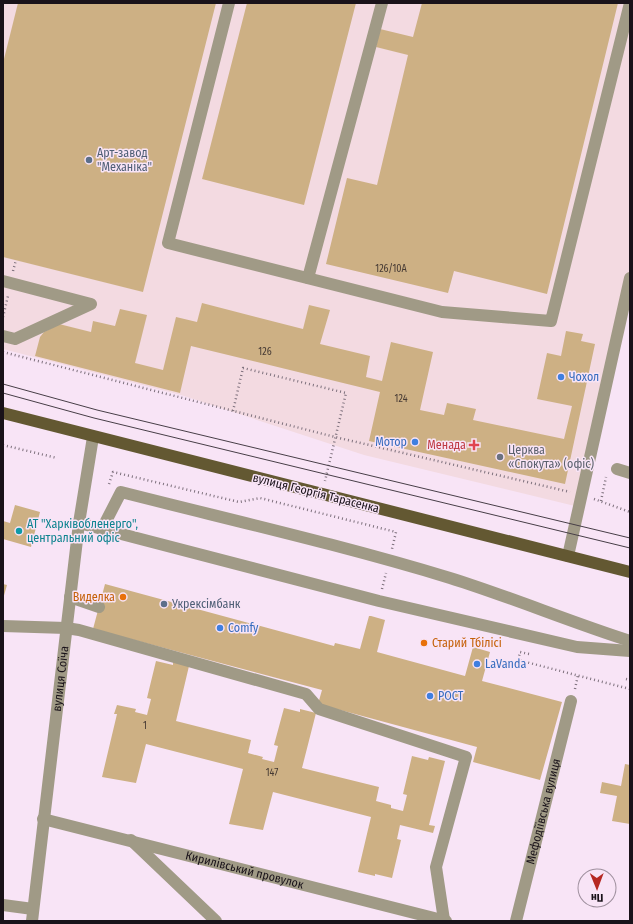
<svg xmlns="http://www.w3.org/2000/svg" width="633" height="924" font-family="'Fira Sans Condensed',sans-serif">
  <rect width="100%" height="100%" fill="#f8e4f6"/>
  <path fill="#f3dae1" d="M3 3H630V291L579 507 364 455 181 395 3 349Z"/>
  <path fill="#cdb084" d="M18 3H216L143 292 3 257V63Z
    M247 3H356L304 205 202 179Z
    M422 3H618L547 294 454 271 448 293 326 264 347 178 377 185 408 55 376 47 380 29 413 37Z
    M202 303 303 329 309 305 330 310 320 344 370 356 366 377 382 381 391 342 433 352 420 410 444 415 447 403 476 409 473 420 564 439 572 406 537 399 547 353 561 356 566 331 583 334 581 341 595 344 565 484 369 441 380 392 191 346 180 393 35 356 40 337 44 332 59 324 91 332 93 321 115 326 120 309 147 315 135 363 163 370 176 317 197 322Z
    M15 505 40 512 31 547 3 539V521L10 523Z
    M3 584 7 585 3 599Z
    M105 584 334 646 335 643 360 649 369 616H371L385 620 377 652 465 676 473 647 490 652 482 681 562 702 540 780 473 762 477 747 318 704 322 690 93 629Z
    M156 661 173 665V662L189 666 176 721 251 740 248 753 263 757 262 759 274 762 278 746 274 745 284 708 300 712V709L316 713 302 768 379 787 376 801 391 805V808L403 811 407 795 403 794 412 756 428 760 429 757 445 761 429 825 435 826 433 833 400 825 397 839 401 840 392 878 375 874V876L358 872 371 817 273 792 263 830 229 824 243 769 146 744 136 783 102 777 117 714H114L117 705 136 709 135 712 147 715 151 699 147 698Z
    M625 764 630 765V824L612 821 617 796 600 793 602 782 621 786Z"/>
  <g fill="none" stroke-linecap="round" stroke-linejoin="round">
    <path stroke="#7e717d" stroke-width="2.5" stroke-dasharray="1 3" stroke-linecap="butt" d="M13 271 16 260
      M3 317 8 296
      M3 352 335 437 570 492
      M233 411 243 368 346 393 325 481
      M3 445 57 458
      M109 484 113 472 239 502 260 498 396 532 392 549
      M594 499 630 512
      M601 501 606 477
      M382 589 386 573
      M529 654 520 652 518 660 630 689
      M626 679 630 680
      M575 689 578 675"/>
    <g stroke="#a09a86" stroke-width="12">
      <path d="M229 3 168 243 442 312 551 321 630 3"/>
      <path d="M308 278 382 3"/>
      <path d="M3 281 91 304 15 339 3 336"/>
      <path d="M617 469 630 473"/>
      <path d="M79 523 379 601 577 647 630 651"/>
      <path d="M102 529 121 492C231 520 342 545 450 578 511 597 570 622 630 641"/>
      <path d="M568 556 630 278"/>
      <path d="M70 597 99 607"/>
      <path d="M3 626 66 628 79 630 306 694 319 709 466 757 436 867 444 920"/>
      <path id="s1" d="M43 819 446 921"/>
      <path d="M131 840 216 921"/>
      <path d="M3 905 33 909"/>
      <path id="s2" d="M32 921 79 523 93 437"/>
      <path id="s3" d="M516 921 571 701"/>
    </g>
    <path stroke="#635832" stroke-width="12" d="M3 413 630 572"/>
    <path stroke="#473e47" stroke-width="1" d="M3 384 97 410 630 538
      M3 393 94 418 630 548"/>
  </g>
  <g fill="#5c6f8a" stroke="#f8e4f6" stroke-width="1.5">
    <circle cx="89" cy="160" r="4"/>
    <circle cx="164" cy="604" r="4"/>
  </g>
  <g fill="#3f7fe0" stroke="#f8e4f6" stroke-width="1.5">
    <circle cx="561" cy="377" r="4"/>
    <circle cx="415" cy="442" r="4"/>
    <circle cx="220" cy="628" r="4"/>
    <circle cx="477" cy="664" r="4"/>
    <circle cx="430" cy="696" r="4"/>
  </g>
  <path fill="#e0444e" stroke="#f8e4f6" stroke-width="1.5" d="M472 439h4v4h4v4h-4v4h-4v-4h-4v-4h4z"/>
  <circle fill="#6b7280" stroke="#f8e4f6" stroke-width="1.5" cx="500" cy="457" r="4"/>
  <circle fill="#0f9aa8" stroke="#f8e4f6" stroke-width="1.5" cx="19" cy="531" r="4"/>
  <g fill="#e8710a" stroke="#f8e4f6" stroke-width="1.5">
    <circle cx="123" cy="597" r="4"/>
    <circle cx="424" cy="643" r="4"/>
  </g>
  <g text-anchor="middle" stroke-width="3" stroke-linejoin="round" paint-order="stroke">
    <g font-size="10" fill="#463a34">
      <text x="391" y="272">126/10A</text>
      <text x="265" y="355">126</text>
      <text x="401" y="402">124</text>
      <text x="145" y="729">1</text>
      <text x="272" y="776">147</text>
    </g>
    <g font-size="12" fill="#4e5e75" stroke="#f8e4f6" text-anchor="start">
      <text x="97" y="157">Арт-завод<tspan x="97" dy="14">"Механіка"</tspan></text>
      <text x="172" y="608">Укрексімбанк</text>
    </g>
    <g font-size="12" fill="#366cbe" stroke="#f8e4f6" text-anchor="start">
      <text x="569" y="381">Чохол</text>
      <text x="407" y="446" text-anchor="end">Мотор</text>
      <text x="228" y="632">Comfy</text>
      <text x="485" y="668">LaVanda</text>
      <text x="438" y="700">РОСТ</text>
    </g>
    <g font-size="12" fill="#be3a42" stroke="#f8e4f6" text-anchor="end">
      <text x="466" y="449">Менада</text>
    </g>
    <g font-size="12" fill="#5b616d" stroke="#f8e4f6" text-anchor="start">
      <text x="508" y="454">Церква<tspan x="508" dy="14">«Спокута» (офіс)</tspan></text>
    </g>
    <g font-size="12" fill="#191219" stroke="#f8e4f6">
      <text transform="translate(316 493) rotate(14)" y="4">вулиця Георгія Тарасенка</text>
      <text dy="4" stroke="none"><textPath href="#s2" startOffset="244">вулиця Соїча</textPath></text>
      <text dy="4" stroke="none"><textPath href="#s3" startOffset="113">Мефодіївська вулиця</textPath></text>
      <text dy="4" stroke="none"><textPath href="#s1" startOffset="208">Кирилівський провулок</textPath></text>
    </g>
    <g font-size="12" fill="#0d838f" stroke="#f8e4f6" text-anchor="start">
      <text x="27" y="528">АТ "Харківобленерго",<tspan x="27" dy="14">центральний офіс</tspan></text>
    </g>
    <g font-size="12" fill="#c56008" stroke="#f8e4f6" text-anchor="end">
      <text x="115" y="601">Виделка</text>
      <text x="432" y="647" text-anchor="start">Старий Тбілісі</text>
    </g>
  </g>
  <rect width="633" height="924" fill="none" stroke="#191219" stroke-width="8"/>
  <g transform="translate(597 888) rotate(179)"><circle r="19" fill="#f8e4f6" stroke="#9f909e"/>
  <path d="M0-3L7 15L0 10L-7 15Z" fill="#b62822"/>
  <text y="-6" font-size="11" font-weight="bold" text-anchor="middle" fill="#191219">Пн</text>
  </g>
</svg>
